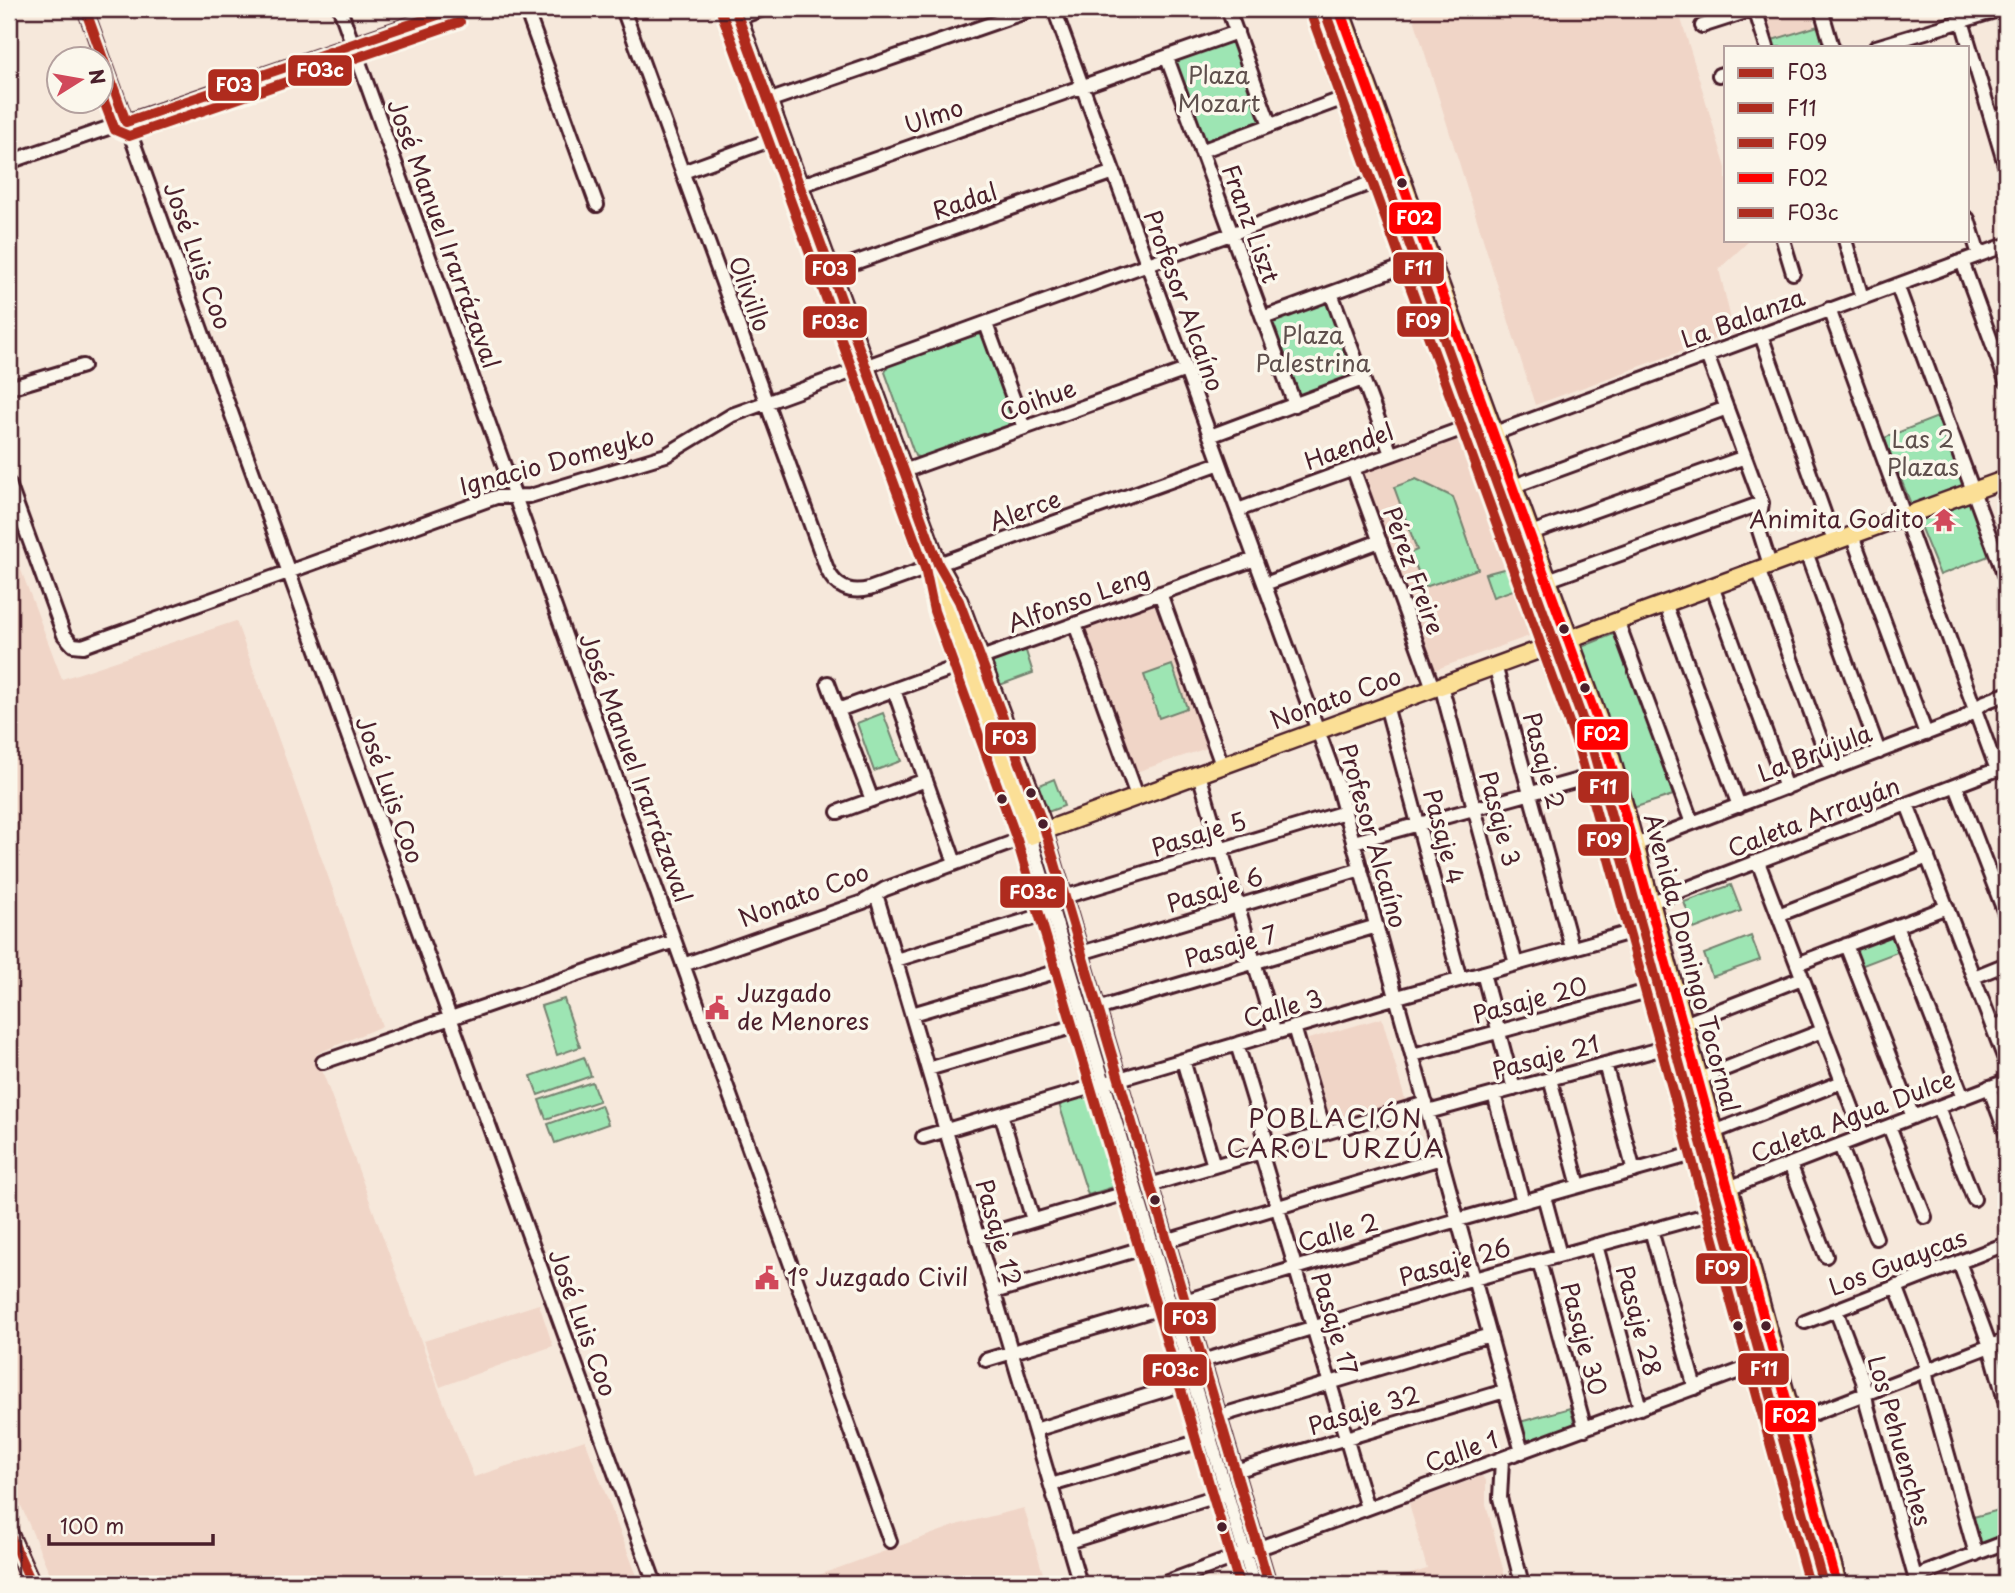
<svg xmlns="http://www.w3.org/2000/svg" width="2015" height="1593" font-family="'Playpen Sans',sans-serif">
  <rect width="100%" height="100%" fill="#f6e8db"/>
  <filter id="ink" filterUnits="userSpaceOnUse"><feTurbulence type="fractalNoise" baseFrequency=".0143" numOctaves="2"/><feDisplacementMap in="SourceGraphic" scale="14" xChannelSelector="R" yChannelSelector="G"/><feConvolveMatrix kernelMatrix="1 2 1 2 8 2 1 2 1" color-interpolation-filters="sRGB"/></filter>
  <g filter="url(#ink)">
    <path fill="#f0d5c7" d="M1411 9H1678L1726 168V240L1749 241 1719 269 1734 332 1535 405Z
      M1764 9H1809L1815 27 1773 40Z
      M1454 435 1464 439 1534 629 1532 635 1434 670 1362 477 1366 468Z
      M9 538 62 679 236 621 382 1026 316 1054 440 1393 474 1477 585 1440 640 1584H54L9 1477Z
      M1154 604 1207 748 1136 772 1085 627Z
      M1382 1018 1406 1103 1331 1124 1308 1039Z
      M539 1304 553 1346 440 1387 424 1341Z
      M1482 1476 1486 1480V1504L1507 1584H1379L1427 1569 1409 1503Z
      M1024 1508 1046 1584H794L960 1524Z"/>
    <path fill="#9de5b3" stroke="#74826f" stroke-width="2" d="M1818 26 1824 47H1771L1769 41Z
      M1229 38 1235 42 1261 123 1210 141 1203 140 1175 64 1177 58Z
      M1328 299 1358 375 1299 400 1268 324 1272 319Z
      M979 334 984 338 1013 417 1008 427 921 458 915 456 885 372 889 365Z
      M1940 416 1994 554 1940 575 1884 438Z
      M1416 479 1453 497 1478 569 1425 587 1410 553 1417 550 1394 487Z
      M1511 567 1519 588 1493 597 1485 574Z
      M1616 633 1673 795 1633 808 1579 648Z
      M1025 648 1033 673 997 686 988 662Z
      M1172 665 1187 708 1159 718 1144 675Z
      M883 713 901 761 874 771 857 723Z
      M1054 779 1064 806 1045 813 1035 787Z
      M1731 885 1741 911 1694 929 1684 902Z
      M1892 930 1900 951 1858 967 1850 947Z
      M1751 936 1760 960 1712 977 1704 954Z
      M564 999 580 1047 557 1055 541 1006Z
      M584 1057 591 1076 538 1095 531 1076Z
      M592 1082 599 1101 546 1119 539 1100Z
      M1095 1093 1123 1184 1088 1195 1059 1104Z
      M601 1105 608 1124 555 1143 548 1124Z
      M1570 1408 1575 1425 1525 1443 1520 1422Z
      M2006 1508V1537L1978 1547 1970 1518Z"/>
    <g fill="none" stroke-linecap="round" stroke-linejoin="round">
      <g stroke="#4a1f2b" stroke-width="18">
        <path id="minor" d="M85 9 655 1584
          M340 9 890 1541
          M526 9 597 205
          M623 9 827 569C835 587 850 594 869 589L1220 463
          M1054 9 1336 780 1522 1452
          M1228 9 1270 125
          M1755 9 1767 47
          M1821 9 1832 47
          M738 18 763 9
          M1962 21 2006 168
          M1702 26 1755 9
          M1876 47 2002 9
          M1167 58 1295 405
          M1719 75 1726 73
          M768 101 1034 9
          M1991 118 2006 114
          M1201 151 1355 94
          M9 162 455 9
          M683 172 781 136
          M799 186 1237 32
          M1968 219 1979 255
          M1783 240 1793 273
          M1845 240 1862 298
          M1962 261 2006 381
          M831 271 1114 172
          M1897 285 2006 580
          M1331 293 1391 454
          M1829 309 1997 770
          M1263 318 1416 262
          M986 324 1024 428
          M1761 335 1834 541
          M1707 355 1762 503 1758 527 1770 565
          M9 388 83 366
          M1495 433 2006 245
          M1210 436 1363 379
          M1353 468 1433 688
          M904 471 1186 370
          M9 484 64 635 73 645 83 646 496 497 530 496 666 455 732 415 1393 175
          M1514 486 1727 408
          M1238 510 1475 424
          M1531 533 1745 457
          M1852 535 1926 734
          M1806 552 1879 752
          M1758 569 1832 770
          M1548 580 1762 503
          M1265 584 1380 541
          M1712 586 1786 788
          M1160 593 1222 765
          M1665 603 1739 806
          M1617 620 1692 823
          M1075 624 1137 796
          M1495 665 1572 948
          M828 683 872 800
          M1441 685 1516 964
          M894 690 955 863
          M1386 705 1460 979
          M838 710 1255 559
          M1199 774 1275 1033
          M1956 786 2006 916
          M1907 804 2006 1062
          M838 812 926 780
          M1045 830 1269 1584
          M1354 842 1600 774
          M1635 845 1961 720 1985 702 2006 694
          M1758 862 1863 1136
          M876 894 1080 1584
          M1064 897 1345 812
          M1644 905 2006 766
          M1778 915 1928 857
          M1896 926 1963 1098
          M1846 945 1913 1117
          M1081 953 1361 869
          M896 960 1053 912
          M1797 964 1947 907
          M683 965 863 902 885 889 1030 836 1254 1584
          M1483 973 1514 1089
          M1974 977 2006 964
          M1097 1009 1377 926
          M912 1014 1069 968
          M1684 1024 1802 978
          M1294 1027 1325 1133
          M1993 1027 2006 1022
          M1237 1044 1269 1149
          M1413 1055 1659 988
          M1183 1060 1214 1166
          M323 1062 674 941
          M1605 1064 1634 1171
          M928 1069 1086 1023
          M1550 1079 1579 1186
          M1699 1079 1822 1031
          M1989 1087 2006 1133
          M1494 1094 1523 1202
          M1938 1107 1974 1199
          M1428 1112 1675 1045
          M1001 1114 1033 1220
          M1889 1126 1925 1217
          M1714 1132 1842 1082
          M923 1137 1383 1001 1649 927
          M1840 1145 1876 1238
          M1261 1152 1367 1508
          M1790 1164 1826 1256
          M1150 1185 1426 1103
          M1723 1190 2006 1081
          M1544 1196 1560 1255
          M1651 1230 1695 1388
          M978 1237 1136 1190
          M1166 1241 1441 1158
          M1596 1245 1640 1408
          M1539 1261 1585 1429
          M1959 1262 1990 1346 2006 1404
          M1896 1286 1925 1362 1927 1381 1976 1554
          M994 1292 1153 1245
          M1836 1310 1863 1381 1867 1406 1917 1584
          M1805 1322 2006 1244
          M986 1360 1447 1223 1704 1151
          M1202 1361 1474 1279 1721 1211
          M1219 1416 1490 1335
          M1794 1421 2006 1340
          M1035 1430 1194 1381
          M1502 1459 1500 1498 1522 1584
          M1235 1471 1505 1391
          M1051 1485 1211 1438
          M1068 1542 1227 1493
          M1915 1577 2006 1542
          M1162 1584 1769 1360"/>
      </g>
      <g stroke="#4a1f2b" stroke-width="21">
        <path id="major" d="M735 9 938 564 947 606 1030 836 2006 479
          M1324 9 1591 743 1823 1584
          M1340 9 1607 742 1838 1584
          M943 572 959 601 1045 830
          M9 1533 32 1584"/>
      </g>
      <use href="#minor" stroke="#fbf7ec" stroke-width="12"/>
      <use href="#major" stroke="#fbdf96" stroke-width="16"/>
      <g stroke="#fbf7ec" stroke-width="16">
        <path id="bus-1" d="M85 9 126 122 455 9
          M735 9 938 564 959 601 1045 830 1269 1584"/>
      </g>
      <g stroke="#fbf7ec" stroke-width="16">
        <path id="bus-2" d="M1324 9 1591 743 1823 1584
          M9 1533 32 1584"/>
      </g>
      <g stroke="#fbf7ec" stroke-width="16">
        <path id="bus-3" d="M1311 14 1578 747 1809 1584"/>
      </g>
      <g stroke="#fbf7ec" stroke-width="16">
        <path id="bus-4" d="M1339 9 1604 739 1836 1580"/>
      </g>
      <g stroke="#fbf7ec" stroke-width="16">
        <path id="bus-5" d="M722 14 925 568 934 611 1017 840 1239 1584
          M102 96 115 130 129 136 460 22"/>
      </g>
      <use href="#bus-1" stroke="#af2b1e" stroke-width="10"/>
      <use href="#bus-2" stroke="#af2b1e" stroke-width="10"/>
      <use href="#bus-3" stroke="#af2b1e" stroke-width="10"/>
      <use href="#bus-4" stroke="#f00" stroke-width="10"/>
      <use href="#bus-5" stroke="#af2b1e" stroke-width="10"/>
    </g>
  </g>
  <defs>
    <g id="temple-bare" transform="scale(1.89)"><path d="M0-6L5-2H3V0L6.5 2.5H4V6H1.5V3h-3V6H-4V2.5H-6.5L-3 0V-2H-5Z" fill="#d1495b" stroke="#fbf7ec" stroke-width="2.5" paint-order="stroke"/></g>
    <g id="civic-bare" transform="scale(1.89)"><path d="M-.6-6.5H3V-4.5H.6V-3L4-1V1h2V6H-6V1h2V-1L-.6-3ZM-1.2 2.5V6h2.4V2.5Z" fill="#d1495b" stroke="#fbf7ec" stroke-width="2.5" paint-order="stroke"/></g>
  </defs>
  <g fill-rule="evenodd">
    <use href="#temple-bare" x="1944" y="520"/>
    <use href="#civic-bare" x="717" y="1008"/>
    <use href="#civic-bare" x="767" y="1278"/>
  </g>
  <g fill="#4a1f2b" stroke="#fbf7ec" stroke-width="2.5">
    <circle cx="1402" cy="183" r="6"/>
    <circle cx="1564" cy="629" r="6"/>
    <circle cx="1585" cy="688" r="6"/>
    <circle cx="1031" cy="793" r="6"/>
    <circle cx="1002" cy="799" r="6"/>
    <circle cx="1043" cy="824" r="6"/>
    <circle cx="1155" cy="1200" r="6"/>
    <circle cx="1738" cy="1326" r="6"/>
    <circle cx="1766" cy="1326" r="6"/>
    <circle cx="1222" cy="1527" r="6"/>
  </g>
  <g text-anchor="middle" stroke-width="7" stroke-linejoin="round" paint-order="stroke">
    <g font-size="24" fill="#5f504d" stroke="#fbf7ec">
      <text x="1219" y="84">Plaza<tspan x="1219" dy="28">Mozart</tspan></text>
      <text x="1313" y="344">Plaza<tspan x="1313" dy="28">Palestrina</tspan></text>
      <text x="1923" y="448">Las 2<tspan x="1923" dy="28">Plazas</tspan></text>
    </g>
    <g font-size="24" fill="#4a1f2b" stroke="#fbf7ec">
      <text transform="translate(934 117) rotate(-19)" y="8">Ulmo</text>
      <text transform="translate(965 202) rotate(-19)" y="8">Radal</text>
      <text transform="translate(1250 224) rotate(70)" y="8">Franz Liszt</text>
      <text transform="translate(443 234) rotate(70)" y="8">José Manuel Irarrázaval</text>
      <text transform="translate(197 256) rotate(70)" y="8">José Luis Coo</text>
      <text transform="translate(749 294) rotate(70)" y="8">Olivillo</text>
      <text transform="translate(1183 301) rotate(70)" y="8">Profesor Alcaíno</text>
      <text transform="translate(1743 319) rotate(-20)" y="8">La Balanza</text>
      <text transform="translate(1038 401) rotate(-20)" y="8">Coihue</text>
      <text transform="translate(1349 447) rotate(-20)" y="8">Haendel</text>
      <text transform="translate(557 462) rotate(-15)" y="8">Ignacio Domeyko</text>
      <text transform="translate(1025 511) rotate(-20)" y="8">Alerce</text>
      <text transform="translate(1413 571) rotate(70)" y="8">Pérez Freire</text>
      <text transform="translate(1079 600) rotate(-20)" y="8">Alfonso Leng</text>
      <text transform="translate(1336 699) rotate(-20)" y="8">Nonato Coo</text>
      <text transform="translate(1815 754) rotate(-21)" y="8">La Brújula</text>
      <text transform="translate(1543 761) rotate(75)" y="8">Pasaje 2</text>
      <text transform="translate(635 768) rotate(70)" y="8">José Manuel Irarrázaval</text>
      <text transform="translate(389 790) rotate(70)" y="8">José Luis Coo</text>
      <text transform="translate(1814 818) rotate(-21)" y="8">Caleta Arrayán</text>
      <text transform="translate(1499 819) rotate(75)" y="8">Pasaje 3</text>
      <text transform="translate(1199 835) rotate(-17)" y="8">Pasaje 5</text>
      <text transform="translate(1372 836) rotate(74)" y="8">Profesor Alcaíno</text>
      <text transform="translate(1443 837) rotate(75)" y="8">Pasaje 4</text>
      <text transform="translate(1215 891) rotate(-17)" y="8">Pasaje 6</text>
      <text transform="translate(804 896) rotate(-21)" y="8">Nonato Coo</text>
      <text transform="translate(1231 947) rotate(-16)" y="8">Pasaje 7</text>
      <text transform="translate(1691 963) rotate(75)" y="8">Avenida Domingo Tocornal</text>
      <text transform="translate(1530 1001) rotate(-15)" y="8">Pasaje 20</text>
      <text transform="translate(1283 1009) rotate(-16)" y="8">Calle 3</text>
      <text transform="translate(1546 1058) rotate(-15)" y="8">Pasaje 21</text>
      <text transform="translate(1853 1117) rotate(-21)" y="8">Caleta Agua Dulce</text>
      <text transform="translate(998 1233) rotate(74)" y="8">Pasaje 12</text>
      <text transform="translate(1338 1233) rotate(-16)" y="8">Calle 2</text>
      <text transform="translate(1455 1263) rotate(-16)" y="8">Pasaje 26</text>
      <text transform="translate(1898 1263) rotate(-21)" y="8">Los Guaycas</text>
      <text transform="translate(1638 1321) rotate(75)" y="8">Pasaje 28</text>
      <text transform="translate(582 1323) rotate(70)" y="8">José Luis Coo</text>
      <text transform="translate(1334 1324) rotate(73)" y="8">Pasaje 17</text>
      <text transform="translate(1583 1339) rotate(75)" y="8">Pasaje 30</text>
      <text transform="translate(1364 1411) rotate(-17)" y="8">Pasaje 32</text>
      <text transform="translate(1899 1441) rotate(74)" y="8">Los Pehuenches</text>
      <text transform="translate(1462 1452) rotate(-20)" y="8">Calle 1</text>
    </g>
    <g font-size="24" fill="#4a1f2b" stroke="#fbf7ec" text-anchor="start">
      <text x="1924" y="528" text-anchor="end">Animita Godito</text>
      <text x="737" y="1002">Juzgado<tspan x="737" dy="28">de Menores</tspan></text>
      <text x="787" y="1286">1° Juzgado Civil</text>
    </g>
    <g font-size="26" letter-spacing="2" fill="#4a1f2b" stroke="#fbf7ec">
      <text x="1336" y="1128">POBLACIÓN<tspan x="1336" dy="30">CAROL URZÚA</tspan></text>
    </g>
  </g>
  <g stroke="#fbf7ec" stroke-width="2.5">
    <rect x="287" y="54" width="66" height="33" rx="7" fill="#af2b1e"/>
    <rect x="207" y="68" width="53" height="34" rx="7" fill="#af2b1e"/>
    <rect x="1388" y="201" width="54" height="34" rx="7" fill="#f00"/>
    <rect x="1392" y="251" width="53" height="34" rx="7" fill="#af2b1e"/>
    <rect x="804" y="253" width="53" height="33" rx="7" fill="#af2b1e"/>
    <rect x="1396" y="305" width="54" height="33" rx="7" fill="#af2b1e"/>
    <rect x="802" y="305" width="66" height="34" rx="7" fill="#af2b1e"/>
    <rect x="1576" y="718" width="53" height="33" rx="7" fill="#f00"/>
    <rect x="984" y="721" width="53" height="34" rx="7" fill="#af2b1e"/>
    <rect x="1577" y="770" width="53" height="34" rx="7" fill="#af2b1e"/>
    <rect x="1577" y="823" width="53" height="34" rx="7" fill="#af2b1e"/>
    <rect x="999" y="875" width="67" height="34" rx="7" fill="#af2b1e"/>
    <rect x="1695" y="1252" width="54" height="33" rx="7" fill="#af2b1e"/>
    <rect x="1163" y="1301" width="54" height="34" rx="7" fill="#af2b1e"/>
    <rect x="1737" y="1352" width="53" height="34" rx="7" fill="#af2b1e"/>
    <rect x="1142" y="1353" width="66" height="34" rx="7" fill="#af2b1e"/>
    <rect x="1764" y="1399" width="53" height="34" rx="7" fill="#f00"/>
  </g>
  <g font-size="19" text-anchor="middle" font-weight="bold" fill="#fff">
    <text x="320" y="77">F03c</text>
    <text x="234" y="92">F03</text>
    <text x="1415" y="225">F02</text>
    <text x="1418" y="275">F11</text>
    <text x="830" y="276">F03</text>
    <text x="1423" y="328">F09</text>
    <text x="835" y="329">F03c</text>
    <text x="1602" y="741">F02</text>
    <text x="1010" y="745">F03</text>
    <text x="1603" y="794">F11</text>
    <text x="1604" y="847">F09</text>
    <text x="1033" y="899">F03c</text>
    <text x="1722" y="1275">F09</text>
    <text x="1190" y="1325">F03</text>
    <text x="1764" y="1376">F11</text>
    <text x="1175" y="1377">F03c</text>
    <text x="1791" y="1423">F02</text>
  </g>
  <rect width="2015" height="1593" fill="none" stroke="#fbf7ec" stroke-width="35"/>
  <rect x="18" y="18" width="1980" height="1558" fill="none" stroke="#4a1f2b" stroke-width="2.5" filter="url(#ink)"/>
  <rect x="1724" y="46" width="245" height="196" fill="#fbf7ec" stroke="#b4a19f" stroke-width="2"/>
  <rect x="1738" y="68" width="35" height="10" fill="#af2b1e" stroke="#b4a19f" stroke-width="2"/>
  <text x="1787" y="80" font-size="21" fill="#4a1f2b">F03</text>
  <rect x="1738" y="103" width="35" height="10" fill="#af2b1e" stroke="#b4a19f" stroke-width="2"/>
  <text x="1787" y="116" font-size="21" fill="#4a1f2b">F11</text>
  <rect x="1738" y="138" width="35" height="10" fill="#af2b1e" stroke="#b4a19f" stroke-width="2"/>
  <text x="1787" y="150" font-size="21" fill="#4a1f2b">F09</text>
  <rect x="1738" y="173" width="35" height="10" fill="#ff0000" stroke="#b4a19f" stroke-width="2"/>
  <text x="1787" y="186" font-size="21" fill="#4a1f2b">F02</text>
  <rect x="1738" y="208" width="35" height="10" fill="#af2b1e" stroke="#b4a19f" stroke-width="2"/>
  <text x="1787" y="220" font-size="21" fill="#4a1f2b">F03c</text>
  <g transform="translate(80 80) rotate(79)"><circle r="33" fill="#fbf7ec" stroke="#b4a19f" stroke-width="2"/>
  <path d="M0-5L12 26L0 18L-12 26Z" fill="#d1495b"/>
  <text y="-10" font-size="19" font-weight="bold" text-anchor="middle" fill="#4a1f2b">N</text>
  </g>
  <path d="M49 1534v10h164v-10" fill="none" stroke="#4a1f2b" stroke-width="3.5"/>
  <text x="60" y="1534" font-size="21" fill="#4a1f2b" stroke="#fbf7ec" stroke-width="5" paint-order="stroke">100 m</text>
</svg>
